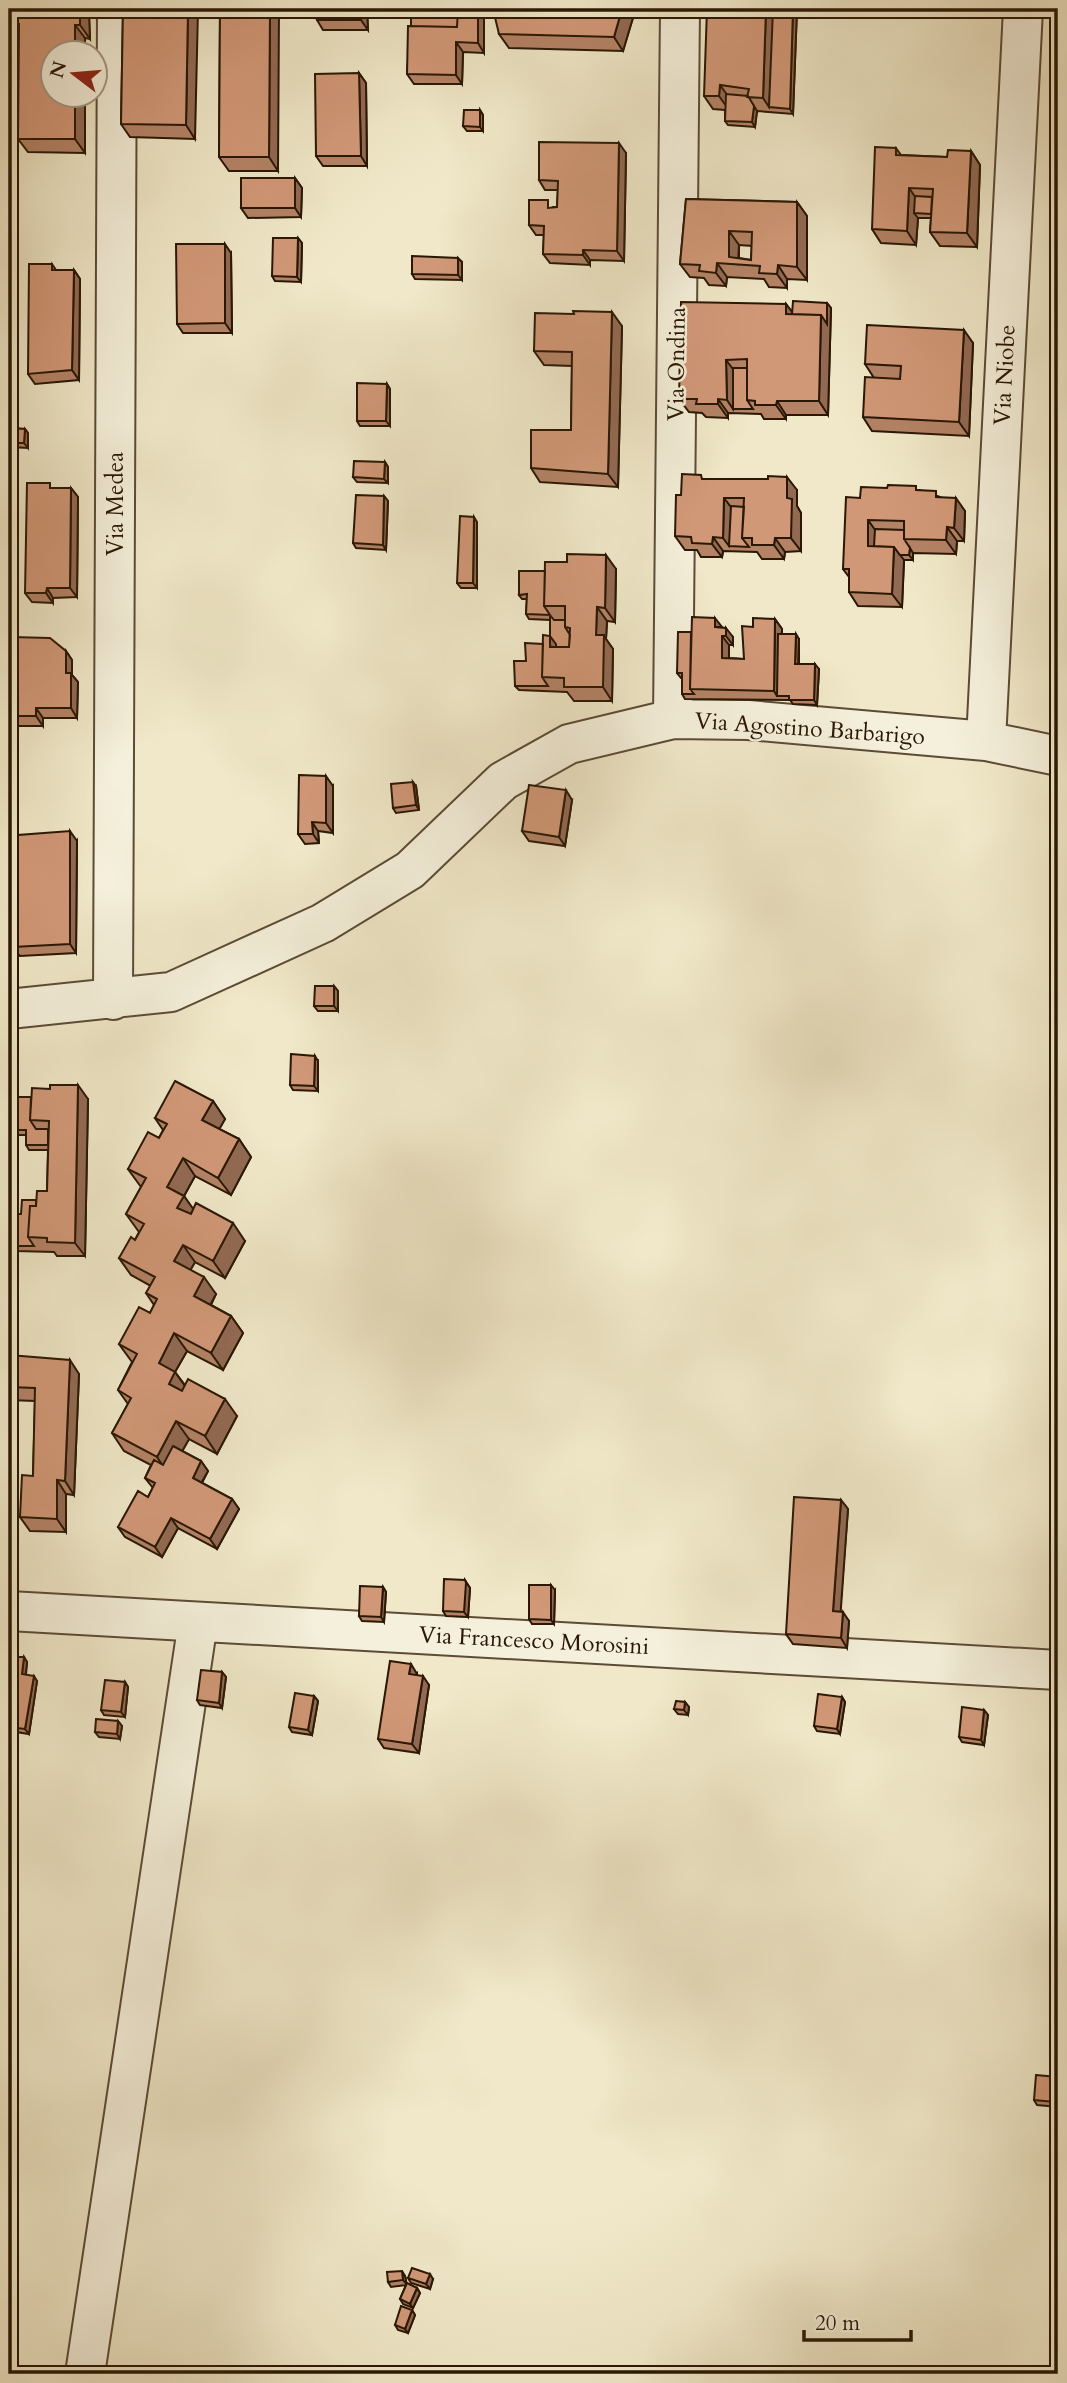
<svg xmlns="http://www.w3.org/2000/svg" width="1067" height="2383" font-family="Cardo,serif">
  <rect width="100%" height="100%" fill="#f0e8c8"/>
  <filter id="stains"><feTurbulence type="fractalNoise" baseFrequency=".00286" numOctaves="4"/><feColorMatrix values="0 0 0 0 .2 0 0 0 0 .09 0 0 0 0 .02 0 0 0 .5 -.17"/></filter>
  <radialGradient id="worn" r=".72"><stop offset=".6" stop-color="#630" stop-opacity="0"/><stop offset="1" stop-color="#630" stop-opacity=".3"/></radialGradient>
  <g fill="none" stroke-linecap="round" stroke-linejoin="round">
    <g stroke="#5c4b35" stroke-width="42">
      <path id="minor" d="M673 719 680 9
        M986 741 1023 9
        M113 1000 117 9
        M9 1009 171 992 323 923 410 870 503 781 569 744 673 719 748 720 986 741 1058 756
        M9 1611 1058 1670
        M85 2374 198 1622"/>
    </g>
    <use href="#minor" stroke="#f5f0db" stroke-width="38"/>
  </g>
  <path fill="#b48366" stroke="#2a1704" stroke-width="2" fill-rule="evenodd" d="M123 9 195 139 130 137 121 124Z
    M220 9 278 171H229L219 157Z
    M367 9 368 30H323L317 20Z
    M484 9V53L463 52 462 84H414L407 74 411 26Z
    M797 9 793 114 757 111 755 127 728 125 725 121V110L713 109 704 96Z
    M572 10 635 11 623 51 509 48 499 34Z
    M89 14 90 39 85 38V52H52L85 153 28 152 18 139 19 30 14 24Z
    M359 73 366 83 367 166H323L316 156Z
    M480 110 483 115V131H467L463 126Z
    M896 148 901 155 947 157 971 151 980 165 977 247 940 246 930 232 931 218H918L916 245 881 243 872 229Z
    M626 153 624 261 590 260V265L550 263 543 254 544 235H536L529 225 553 207H557L558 190H545L539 180Z
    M295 178 302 188 301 217 248 218 241 208Z
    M686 199 797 202 807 216V280L787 279V288L769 287 764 279 727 277 726 286 709 285 704 278 690 277 680 264ZM739 245 752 246 751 260 739 258Z
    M298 238 302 243 301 282 275 281 272 276Z
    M231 253 232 333H183L177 324Z
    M462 262V280L415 279 412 274Z
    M52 264 56 270H74L80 279 79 380 35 384 28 374Z
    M827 303 831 308 828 415H786V419H764L761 414 728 413V418L706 417 702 413 689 412 679 399 786 304 792 312Z
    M574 314 622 326 618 487 540 482 531 468 571 430 572 366 544 365 534 351Z
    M973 343 969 436 872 431 863 417 874 378 865 364Z
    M387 384 390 389V426H360L357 421Z
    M9 428 25 429 28 433V448L9 447Z
    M385 462 388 467V483L357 482 353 477Z
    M704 479 797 490V506L801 513V551L785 552 784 559H762L757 552 723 551 722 557H701L697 550H685L675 536 681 495Z
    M53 488H71L78 497 77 597 53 598V603L32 602 25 593Z
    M919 490 940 497 965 511 964 541H957L956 554 913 553V560H904L902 607 858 606 849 592V577L843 569 860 498Z
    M384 496 388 501 386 550 356 548 353 543Z
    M477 522V588H461L457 583Z
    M616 569 615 622 607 621 606 639 613 649 612 701H574L567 692 519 690 515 686 526 661 543 644 550 636V620L529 619 526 614 527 599H522L519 595Z
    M775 619 782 629V634L799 639V664L819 669 817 705 793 704 790 700 685 699 682 694V678H681L677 673 691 632 722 628 733 637V645H729V658L744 659 753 627Z
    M66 651 72 660V675L78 682 77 718H43V726H18L12 716Z
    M333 786V833L318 831 319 843 305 844 298 834Z
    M416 786 419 810 396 813 393 808Z
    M572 800 565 846 529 841 522 831Z
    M77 841 76 953 20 956 13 947Z
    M334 986 338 991V1011H318L314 1006Z
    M318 1061V1091L293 1090 290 1085Z
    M16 1097 88 1099 85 1256H57L54 1252 16 1251 13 1246 21 1214 47 1191 48 1150H29L26 1145V1135H19L15 1130Z
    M213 1101 225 1119 219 1129 239 1139 251 1157 231 1195 195 1176 184 1196 193 1209 245 1241 225 1278 195 1262 190 1270 216 1294 211 1305 231 1316 243 1333 223 1370 187 1351 175 1372 185 1385 237 1416 217 1454 189 1439 182 1451 201 1461 208 1471 202 1483 232 1499 239 1509 217 1549 178 1528 162 1557 125 1537 118 1527 148 1497 153 1488 145 1478 151 1465 124 1451 112 1433 128 1404 118 1390 132 1362 119 1344 150 1313 154 1305 146 1293 151 1286 131 1275 119 1258 135 1240 139 1232 126 1214 141 1187 128 1169 159 1138 163 1130 155 1118Z
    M9 1355 79 1374 74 1495 66 1494V1532L30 1531 20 1517 33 1476 35 1401 9 1400Z
    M841 1500 848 1509 840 1612 849 1621 847 1648 793 1644 786 1634Z
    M468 1585 470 1588 468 1617 446 1616 443 1611Z
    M383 1587 386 1592 384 1622 362 1621 359 1616Z
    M555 1590 554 1624H532L529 1619Z
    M24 1657 27 1662 26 1675 37 1681 29 1734 10 1731 9 1729V1710Z
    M222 1672 226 1677 222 1708 200 1705 197 1700Z
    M417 1674V1675L429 1685 419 1753 384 1748 378 1739Z
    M125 1682 128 1687 125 1717 104 1715 101 1710Z
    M314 1696 318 1701 312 1735 292 1732 289 1727Z
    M842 1697 845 1702 840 1734 817 1731 814 1726Z
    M685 1702 689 1707 688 1715 678 1714 674 1709Z
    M984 1710 988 1715 984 1745 962 1742 959 1737Z
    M118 1721 122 1726 120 1739 99 1737 95 1732Z
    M1058 2078V2107L1037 2105 1034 2100Z
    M405 2276 406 2284 417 2288 420 2293 413 2308 403 2304 400 2299 406 2285 391 2287 388 2282Z
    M408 2278 433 2279 430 2289 411 2283Z
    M412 2310 415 2315 408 2333 398 2330 395 2325Z"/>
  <path fill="#926a53" stroke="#2a1704" stroke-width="2" d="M80 9H86L89 14 90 39 80 25Z
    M188 9H198L195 139 186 125Z
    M270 9H279L278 171 269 157Z
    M361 9H367L368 30 361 20Z
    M478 9H484V53L478 43Z
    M622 9H633L635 11 623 51 614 37Z
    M766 9H776L769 107 763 98Z
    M793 9H797L793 114 790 109Z
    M75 25 85 38V52H75Z
    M456 42 463 52 462 84 456 75Z
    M359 73 366 83 367 166 361 156Z
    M720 85 730 99 729 110 719 96Z
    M75 94H85V153L75 139Z
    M754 106 757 111 755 127 752 122Z
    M480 110 483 115V131L480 127Z
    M619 143 626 153 624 261 617 251Z
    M971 151 980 165 977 247 967 233Z
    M295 178 302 188 301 217 295 208Z
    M909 188 918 201 914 213 918 218 916 245 907 231Z
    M797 202 807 216V280L797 267Z
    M729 231 739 245 738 264 729 257Z
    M298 238 302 243 301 282 297 277Z
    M225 244 231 253 232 333 225 323Z
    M583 250 590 260V265L583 255Z
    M458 258 462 262V280L458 275Z
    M717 263 727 277 726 286 716 273Z
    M778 265 787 279V288L777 274Z
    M74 270 80 279 79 380 72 370Z
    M827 303 831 308 828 415 819 401 821 315Z
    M786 304 796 317 786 314Z
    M612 312 622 326 618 487 608 474Z
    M964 330 973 343 969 436 959 422Z
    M726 360 736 373 733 409 727 400Z
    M387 384 390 389V426L386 421Z
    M718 399 728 413V418L718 404Z
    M777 401 786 415V419L776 405Z
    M25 429 28 433V448L24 443Z
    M385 462 388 467V483L384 479Z
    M787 477 797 490V506L801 513V551L791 538 787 498Z
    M71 488 78 497 77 597 70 588Z
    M384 496 388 501 386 550 383 545Z
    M724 498 734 511 729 546 723 538Z
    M956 498 965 511 964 541 954 528Z
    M474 517 477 522V588L473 583Z
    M868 520 878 534 874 555 868 546Z
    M947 527 957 541 956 554 946 540Z
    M713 537 723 551 722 557 712 544Z
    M775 538 785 552 784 559 774 545Z
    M894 547 904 560 902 607 892 594Z
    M910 548 913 553V560L909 555Z
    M606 555 616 569 615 622 605 608Z
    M47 588 53 598V603L46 593Z
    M597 607 607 621 606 639 613 649 612 701 603 687 596 635Z
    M715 618 722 627H715Z
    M775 619 782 629 780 696H777L774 691Z
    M726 628 733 637V645L726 636Z
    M796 634 799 639 798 669 795 664Z
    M550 636 560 649 553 651 550 645Z
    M722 636 729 645V668L722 658Z
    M66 651 72 660V675L78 682 77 718 71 708 66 673Z
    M815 664 819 669 817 705 814 700Z
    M36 708 43 718V726L36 716Z
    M326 776 333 786V833L326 823Z
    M413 782 416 786 419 810 416 805Z
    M566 790 572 800 565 846 559 837Z
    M312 822 318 831 319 843 313 834Z
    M70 831 77 841 76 953 70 944Z
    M334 986 338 991V1011L334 1006Z
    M315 1056 318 1061V1091L314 1086Z
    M78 1085 88 1099 85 1256 75 1243Z
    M213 1101 225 1119 215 1137 202 1120Z
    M239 1139 251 1157 231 1195 218 1178Z
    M183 1158 195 1176 184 1196 196 1213 189 1225 177 1208 167 1187Z
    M233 1223 245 1241 225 1278 213 1261Z
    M183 1245 195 1262 186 1278 174 1261Z
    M204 1277 216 1294 206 1313 194 1296Z
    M231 1316 243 1333 223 1370 211 1353Z
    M174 1333 187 1351 175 1372 187 1389 181 1401 169 1384 159 1363Z
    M70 1360 79 1374 74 1495 65 1481Z
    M225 1399 237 1416 217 1454 205 1436Z
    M176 1421 189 1439 169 1475 157 1457Z
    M201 1461 208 1471 199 1487 193 1478Z
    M57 1480 66 1494V1532L57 1519Z
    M232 1499 239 1509 217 1549 210 1539Z
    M841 1500 848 1509 840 1621 833 1611Z
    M171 1518 178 1528 162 1557 155 1547Z
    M465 1580 470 1588 468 1617 464 1612Z
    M551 1585 555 1590 554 1624 551 1620Z
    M383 1587 386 1592 384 1622 381 1617Z
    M843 1612 849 1621 847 1648 841 1638Z
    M24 1657 27 1662 25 1679 22 1674Z
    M411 1664 417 1674 416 1683 409 1674Z
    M222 1672 226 1677 222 1708 219 1703Z
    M34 1676 37 1681 29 1734 25 1729Z
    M423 1676 429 1685 419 1753 412 1744Z
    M125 1682 128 1687 125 1717 121 1712Z
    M314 1696 318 1701 312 1735 308 1730Z
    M842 1697 845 1702 840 1734 837 1729Z
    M685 1702 689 1707 688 1715 684 1710Z
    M984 1710 988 1715 984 1745 981 1740Z
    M118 1721 122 1726 120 1739 117 1734Z
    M1057 2077 1058 2078V2106L1055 2102Z
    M402 2271 405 2276 407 2285 403 2280Z
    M430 2274 433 2279 430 2289 426 2284Z
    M417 2288 420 2293 413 2308 410 2304Z
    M412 2310 415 2315 408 2333 405 2329Z"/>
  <path fill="#d19877" stroke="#2a1704" stroke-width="2" fill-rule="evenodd" d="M14 9H80V25H75V52H52V94H75V139H18L19 24H14Z
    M123 9H188L186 125 121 124Z
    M220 9H270L269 157H219Z
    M317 9H361V20H317Z
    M411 9H458L457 27 411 26Z
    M458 9H478V43L456 42V75L407 74 408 26 457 27Z
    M493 9H556L572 10V9H622L614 37 499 34Z
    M707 9H766L763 98 747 97 749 89 720 85 719 96H704Z
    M773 9H793L790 109 769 107Z
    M359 73 361 156H316L315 74Z
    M726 94 748 96 754 106 752 122 725 121Z
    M464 110H480V127L463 126Z
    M539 142 619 143 617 251 583 250V255L543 254 544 226 529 225V200H548V208L557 207 558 181 539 180Z
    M875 147 896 148V155L947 157 948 150 971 151 967 233 930 232 933 189 909 188 907 231 872 229Z
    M241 178H295V208H241Z
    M915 196 932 197 931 214 914 213Z
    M686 199 797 202V267L778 265 777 274 759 273 760 266 717 263 716 273 699 271 700 265 680 264ZM729 231 752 232 751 260 729 257Z
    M273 238H298L297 277 272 276Z
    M176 244H225V323L177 324Z
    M412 256 458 258V275L412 274Z
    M29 264H52V270H74L72 370 28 374Z
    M793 301 827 303V324L821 315 792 314Z
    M681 302 786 304V314L821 315 819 401H777L776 405H755V401L747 400V359L726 360 727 400 718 399V404H696L697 399H679Z
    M573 311 612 312 608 474 531 468V430H571L572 352 534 351 535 313 574 314Z
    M867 325 964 330 959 422 863 417 865 377 900 379 901 366 865 364Z
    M733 368H747V400L753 409H733Z
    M357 383 387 384 386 421H357Z
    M9 428 25 429 24 443H9Z
    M354 461 385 462 384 479 353 477Z
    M682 474 701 475 702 479H768V476L787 477V498L792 499 791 538H775L774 545H752V538H742L744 498H724L723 538 713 537 712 544 692 543 691 537 675 536 676 495H681Z
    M27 483H50V488H71L70 588H47L46 593H25Z
    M888 485 916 486V490L936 491V497L956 498 954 528 947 527 946 540 904 539V521L868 520V546L894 547 892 594 849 592V569H843L846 497 860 498 861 487 887 488Z
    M356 495 384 496 383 545 353 543Z
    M731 506 744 507 742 538 749 547 729 546Z
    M460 516 474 517 473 583H457Z
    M875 529 904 530V539L910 548 909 555H900L894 547 874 546Z
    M567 554 606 555 605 608 597 607 596 635H604L603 687H564V678L542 677 543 635 550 636V647H569L570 628 565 627V606H544L545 562H567Z
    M519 571H545L544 606 550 615 526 614 527 594 519 595Z
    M550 615 554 620H565V627L570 635 569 647H556V644L550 636Z
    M692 617 715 618V627L726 628V636H722V658L744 659 742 626 753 627V618L775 619 774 691 690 689Z
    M678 632H691L690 689 694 694H682V673H677Z
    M778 634H796L795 664H815L814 700H789V696H777Z
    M11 637 50 638 66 651V673H71V708H36V716H12Z
    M525 643 543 644 542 677 548 686H515L514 661H526Z
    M299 775 326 776V823L312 822 313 834H298Z
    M413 782 416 805 393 808 391 784Z
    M529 785 566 790 559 837 522 831Z
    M70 831V944L13 947 18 835Z
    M315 986H334V1006H314Z
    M291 1054 315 1056 314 1086 290 1085Z
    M175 1081 213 1101 202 1120 239 1139 218 1178 183 1158 167 1187 184 1196 177 1208 191 1214 196 1203 233 1223 213 1261 183 1245 174 1261 204 1277 194 1296 231 1316 211 1353 174 1333 159 1363 175 1372 169 1384 182 1391 188 1379 225 1399 205 1436 176 1421 157 1457 112 1433 131 1398 118 1390 137 1354 119 1344 139 1307 150 1313 157 1299 146 1293 155 1277 119 1258 131 1237 135 1240 144 1224 126 1214 146 1178 128 1169 148 1132 159 1138 167 1124 155 1118Z
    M50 1085H78L75 1243 47 1242V1238L28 1237 30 1206H36L37 1191H47L49 1121 30 1120 32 1088 50 1089Z
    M16 1097H31L30 1120 36 1129H48V1145H26V1130H15Z
    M22 1200H36V1206H30L28 1237 34 1246H13L14 1214H21Z
    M9 1355 70 1360 65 1481 57 1480V1519L20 1517 22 1475 33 1476 35 1388 9 1387Z
    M173 1446 201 1461 193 1478 232 1499 210 1539 171 1518 155 1547 118 1527 138 1491 148 1497 155 1483 145 1478 154 1460 163 1465Z
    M794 1497 841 1500 833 1611 843 1612 841 1638 786 1634Z
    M444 1579 465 1580 466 1583 464 1612 443 1611Z
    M529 1585H551V1620L529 1619Z
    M360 1586 383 1587 381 1617 359 1616Z
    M15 1657H24L22 1674 34 1676 25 1729 9 1727V1710Z
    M390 1661 411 1664 409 1674 423 1676 412 1744 378 1739Z
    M201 1670 222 1672 219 1703 197 1700Z
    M105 1680 125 1682 121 1712 101 1710Z
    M295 1693 314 1696 308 1730 289 1727Z
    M818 1694 842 1697 837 1729 814 1726Z
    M676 1701 685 1702 684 1710 674 1709Z
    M962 1707 984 1710 981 1740 959 1737Z
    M96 1719 118 1721 117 1734 95 1732Z
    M1036 2075 1057 2077 1055 2102 1034 2100Z
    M412 2268 430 2274 426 2284 408 2278Z
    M402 2271 403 2280 388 2282 387 2272Z
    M407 2283 417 2288 410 2304 400 2299Z
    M401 2306 412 2310 405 2329 395 2325Z"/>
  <g text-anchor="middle" stroke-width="5" stroke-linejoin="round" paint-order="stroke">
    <g font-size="23" fill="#2a1704" stroke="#f5f0db">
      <text transform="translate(676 364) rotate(-89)" y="8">Via Ondina</text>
      <text transform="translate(1004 375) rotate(-87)" y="8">Via Niobe</text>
      <text transform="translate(115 504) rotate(-90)" y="8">Via Medea</text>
      <text transform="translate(810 728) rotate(4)" y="8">Via Agostino Barbarigo</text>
      <text transform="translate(534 1640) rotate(3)" y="8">Via Francesco Morosini</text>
    </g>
  </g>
  <rect width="1067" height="2383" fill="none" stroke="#f0e8c8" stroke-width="35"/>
  <rect x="10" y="10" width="1046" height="2362" fill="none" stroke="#2a1704" stroke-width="3.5"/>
  <rect x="18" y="18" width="1032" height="2348" fill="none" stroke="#2a1704" stroke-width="2"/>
  <g transform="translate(74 74) rotate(286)"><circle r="33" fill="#f5f0db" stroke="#a49985" stroke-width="2"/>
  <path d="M0-5L12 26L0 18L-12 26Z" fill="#8f2418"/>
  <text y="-10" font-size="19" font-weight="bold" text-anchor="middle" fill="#2a1704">N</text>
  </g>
  <path d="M804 2330v10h107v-10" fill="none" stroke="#2a1704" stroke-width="3.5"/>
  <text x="815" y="2330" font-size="21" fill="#2a1704" stroke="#f5f0db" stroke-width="5" paint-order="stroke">20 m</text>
  <rect width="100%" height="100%" filter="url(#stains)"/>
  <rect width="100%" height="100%" fill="url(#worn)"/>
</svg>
